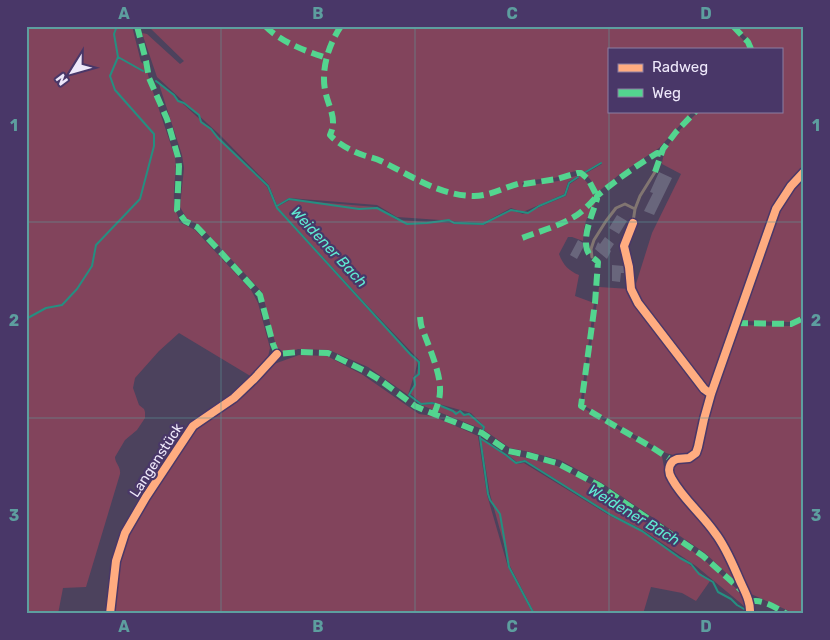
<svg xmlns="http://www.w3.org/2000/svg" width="830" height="640" font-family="Rubik,sans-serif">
  <rect width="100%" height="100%" fill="#4c425d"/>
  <path fill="#82445c" d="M26 26H132L141 62 146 66 150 83 175 157C177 172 173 187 174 202 174 210 179 215 179 222L195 230 251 290 258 303 270 348 268 357 264 365 252 377 179 333 159 351 135 378 133 388 139 405 144 409 145 412V418L137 430 125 440 115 457C115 463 121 467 120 474L86 587 63 588 58 614H26Z
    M148 26H730L746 43 750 49H609V111H693L659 148 620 174 598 192 590 179 585 174 602 164 601 162 584 172C577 168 566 175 558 177 546 180 533 178 522 183L523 186 558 181 579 175C587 180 596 193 595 203 593 210 586 217 585 225 583 230 584 236 583 241L572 237H568L559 254C563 265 569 271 579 275L575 296 594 303 580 406 662 456 666 479 683 502 710 532 722 549 739 585 705 553 602 483 560 460 530 452 510 448 484 430 485 427 471 413 432 402 422 404 411 394 420 361 366 304 277 207 290 200 376 207 397 220 484 225 511 210 523 214 566 196 570 184 579 178 578 176 568 182 564 194 523 212 511 208 483 223 397 217 377 205 289 198 277 205 269 185 220 135 157 77 142 33 147 34 180 64 184 61Z
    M735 26H804V166L795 175 773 208 713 384 711 387 709 388 703 385 642 304 635 287 652 233 681 174 662 164C664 142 684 126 699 111H781V49H753L750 41Z
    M158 81 218 136 267 187 276 208 365 306 418 362 408 395 368 367 329 350 298 349 288 353 281 352 276 346 262 292 199 225 187 219 180 207 184 168 182 155Z
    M804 176V316L789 322 741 321 779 210 793 188Z
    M599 287 630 289 637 307 704 393C705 396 706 397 707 400 707 406 703 413 701 419 699 427 699 447 692 453 685 459 673 455 666 453L583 405Z
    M804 321V614H796L751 594C741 572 733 548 718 528 703 509 681 493 673 469L678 464 694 460 699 456 705 419 715 393 718 388 739 325 791 326Z
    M299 355 327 356 363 375 419 414 433 416 478 436 487 495 508 567 533 614H112L114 586 119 562 129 534 149 499 194 428 236 400 274 364Z
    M432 404 469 415 483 427 482 429 421 405Z
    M481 439 506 456 516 464 524 463 610 516 642 531 694 568 710 581 696 601 682 593 651 587 643 614H535L510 566 490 494Z
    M507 454 527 458 557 466 598 488 645 521 657 526 669 534 702 558 746 597 749 607 744 606 696 566 643 530 611 514 525 460 517 462Z"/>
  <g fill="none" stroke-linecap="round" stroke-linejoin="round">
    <path stroke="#258f81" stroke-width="2" d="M117 26 114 34 118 57 143 71
      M156 81 174 95 178 101 184 103 199 115 201 122 211 129 218 138 268 186 277 208 410 354 419 362V374L414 378 415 385 409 395 421 404 432 403 436 404
      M584 173 601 163
      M277 206 289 199 359 209 377 208 407 224 427 223 449 220 454 223 483 224 511 210 528 213 539 206 565 195 569 183 578 177
      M26 319 46 308 62 305 77 289 92 266 96 245 140 199 154 146V134L115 90 110 76 118 57
      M441 406 453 411 456 414 460 411 464 415 469 414 484 427 483 430
      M480 437 488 494 490 500 500 514 509 567 534 614
      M480 438 506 455 516 463 525 461 611 515 642 531 680 558 691 564 699 574 713 582 718 592 731 599 737 605 744 609"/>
  </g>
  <path fill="#69667c" d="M659 172 672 178 654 215 644 211 653 193 650 192Z
    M617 215 627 221 619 234 609 228Z
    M605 237 614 244 610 250 611 251 607 259 595 249 598 242 600 244Z
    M578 240 585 244 577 259 570 255Z
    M612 265 624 266 625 273H621L620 282 612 281Z"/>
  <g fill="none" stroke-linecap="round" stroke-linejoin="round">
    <path stroke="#817571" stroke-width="3" d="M635 209 640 196 655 172
      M592 257 591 249 594 240 606 221 616 208 625 204 635 209 633 222"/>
    <path stroke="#817571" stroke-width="5.5" d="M633 223 624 246 629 267 631 289 638 303 704 389 711 394
      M110 614 116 561 125 533 146 497 193 426 234 398 254 379 277 354
      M750 614C751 602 745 592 740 581 733 565 726 547 715 533 702 514 683 499 672 479 668 473 668 466 673 461L677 459 689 458 696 453 698 447 704 419 711 394 776 209 791 186 804 172"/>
    <path stroke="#53d58f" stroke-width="6" stroke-dasharray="12 6" stroke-linecap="butt" d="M137 26 146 61 149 78 167 119 178 157 179 166 177 210 185 221 197 227 215 246 260 295 273 344 277 354 299 352 328 353 365 371 380 380 415 406 424 410 482 433 508 451 528 455 557 463 600 486 703 556 741 590
      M265 26C281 42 305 51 327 58
      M341 26C329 44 321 68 325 90 328 107 338 118 330 135 338 144 352 151 363 155 369 157 375 158 381 161 410 175 440 196 474 196 490 196 505 187 521 183L524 184 557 179 577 173H581L588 179 597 196C591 203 584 210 577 215 560 226 540 231 522 238
      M733 26 748 42 751 49
      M661 154 657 153C636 166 616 180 597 196V199C593 213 580 240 589 254 591 257 595 259 598 262L595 303 581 406 653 448 673 461
      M655 172 663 149 676 132 696 111
      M420 317 421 325C427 343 441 372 440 391 440 399 437 407 434 414
      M736 323 791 324 804 318
      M750 602C762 598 776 608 787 614"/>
    <g stroke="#493768" stroke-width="11">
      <path id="cycleway" d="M633 223 624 246 629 267 631 289 638 303 704 389 711 394
        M110 614 116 561 125 533 146 497 193 426 234 398 254 379 277 354
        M750 614C751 602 745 592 740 581 733 565 726 547 715 533 702 514 683 499 672 479 668 473 668 466 673 461L677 459 689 458 696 453 698 447 704 419 711 394 776 209 791 186 804 172"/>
    </g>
    <use href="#cycleway" stroke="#ffac80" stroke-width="8"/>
  </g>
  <path fill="none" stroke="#5d9e9f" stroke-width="1" stroke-opacity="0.55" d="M221 26V614M415 26V614M609 26V49M609 49V111M609 111V614M26 222H804M26 418H804"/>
  <g text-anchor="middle" stroke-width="4.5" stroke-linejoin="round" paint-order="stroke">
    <g font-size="14" fill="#eee8fa" stroke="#493768">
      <text transform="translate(156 460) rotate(-57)" y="5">Langenstück</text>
    </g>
    <g font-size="15" font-style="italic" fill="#5fecd3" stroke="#493768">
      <text transform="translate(329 247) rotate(47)" y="5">Weidener Bach</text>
      <text transform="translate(634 515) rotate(31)" y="5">Weidener Bach</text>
    </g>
  </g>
  <rect width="830" height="640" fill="none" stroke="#493768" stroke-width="55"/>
  <rect x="608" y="48" width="175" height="65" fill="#493768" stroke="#8b7ea2"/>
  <rect x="618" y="64" width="25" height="8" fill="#ffac80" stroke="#8b7ea2"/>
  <text x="652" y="72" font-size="15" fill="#eee8fa">Radweg</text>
  <rect x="618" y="89" width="25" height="8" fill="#53d58f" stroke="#8b7ea2"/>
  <text x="652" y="98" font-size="15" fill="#eee8fa">Weg</text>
  <g transform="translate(72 72) rotate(233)" stroke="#493768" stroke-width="4" paint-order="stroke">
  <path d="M0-4L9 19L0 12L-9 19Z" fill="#eee8fa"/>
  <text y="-8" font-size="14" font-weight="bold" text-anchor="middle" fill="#eee8fa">N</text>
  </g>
  <rect x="28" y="28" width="774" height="584" fill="none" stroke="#5d9e9f" stroke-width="2"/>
  <g font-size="16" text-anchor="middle" font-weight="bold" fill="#5d9e9f">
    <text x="124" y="19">A</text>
    <text x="318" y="19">B</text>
    <text x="512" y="19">C</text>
    <text x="706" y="19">D</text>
    <text x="14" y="131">1</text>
    <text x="816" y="131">1</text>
    <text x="14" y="326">2</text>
    <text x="816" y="326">2</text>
    <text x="14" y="521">3</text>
    <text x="816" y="521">3</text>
    <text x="124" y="632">A</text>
    <text x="318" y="632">B</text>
    <text x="512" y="632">C</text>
    <text x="706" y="632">D</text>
  </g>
</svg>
